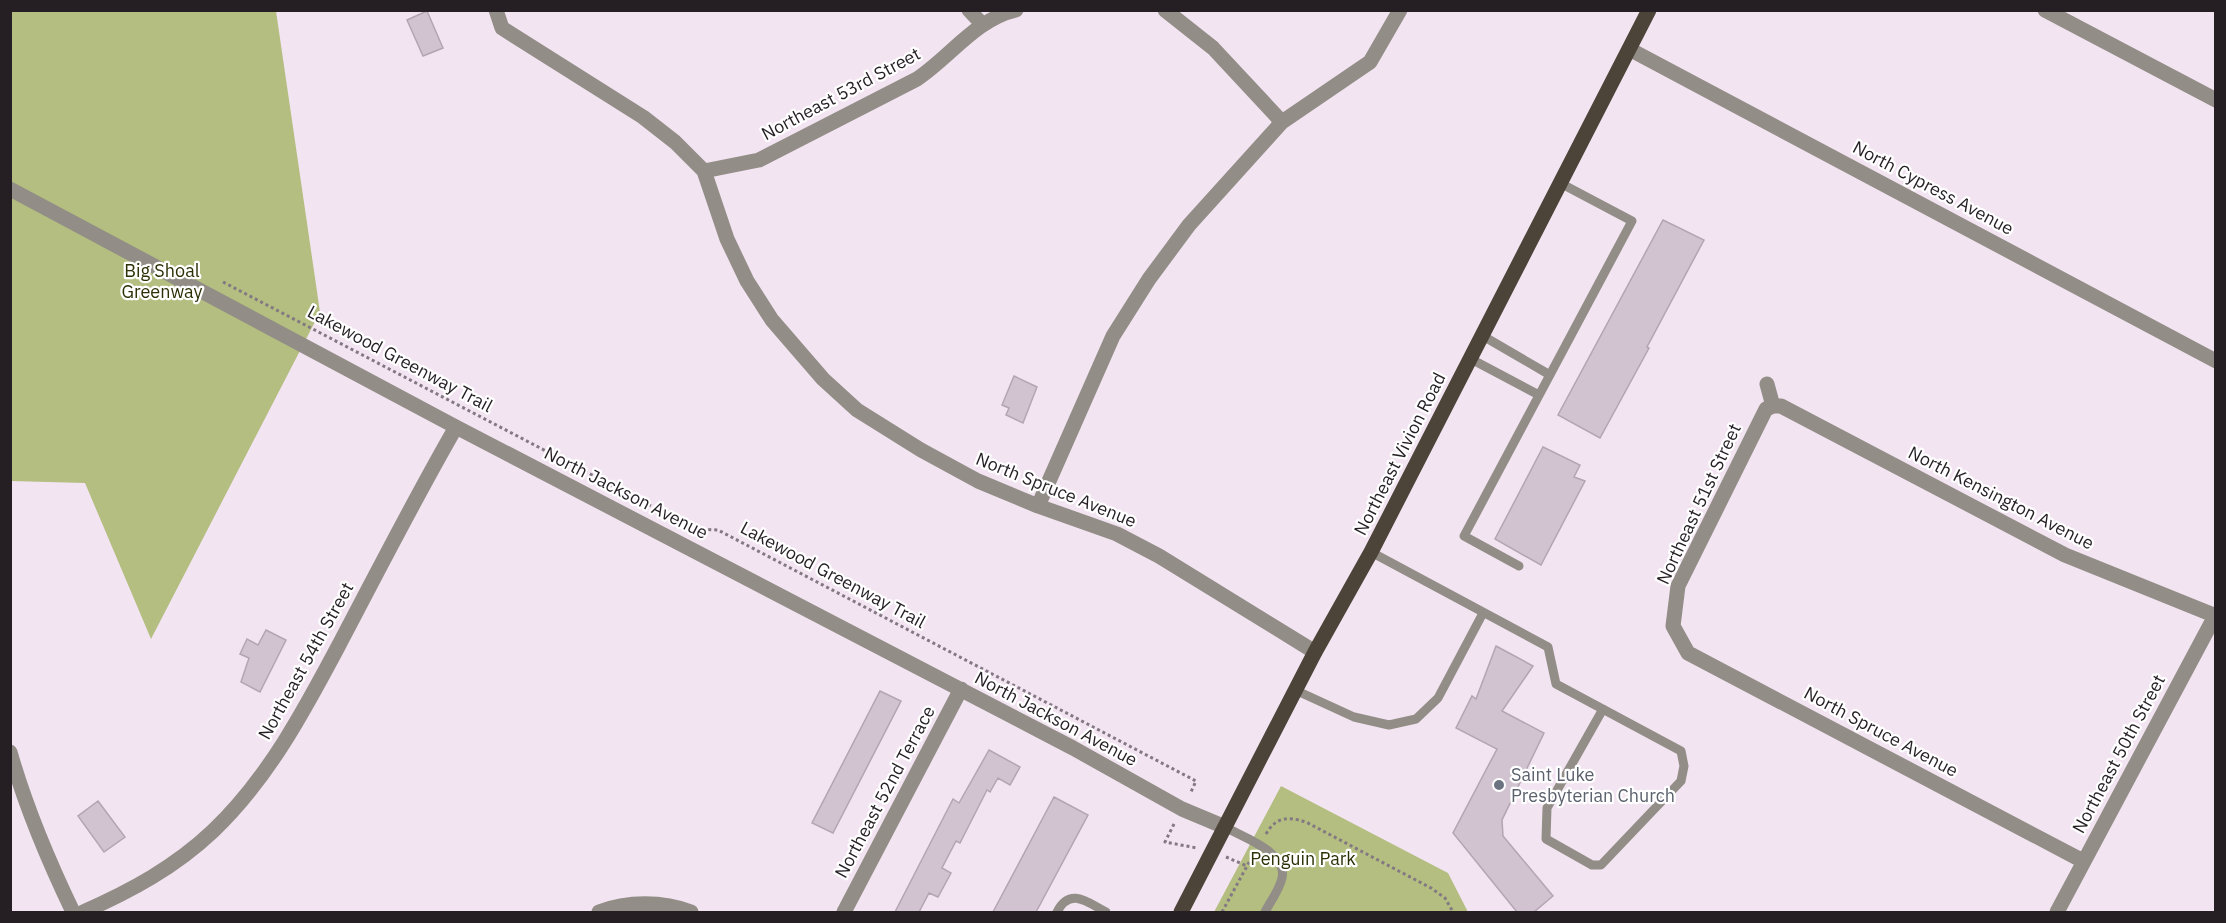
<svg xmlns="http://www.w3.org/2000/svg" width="2226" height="923" font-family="'IBM Plex Sans',sans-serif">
  <rect width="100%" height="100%" fill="#f3e4f2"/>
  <path fill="#b4be80" d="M11 11H276L320 312 151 639 85 483 11 481Z
    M1281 786 1448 873 1468 912H1214Z"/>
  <path fill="#d2c3d0" stroke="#b4a5b2" stroke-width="1.5" d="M427 11 443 48 423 56 407 20Z
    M1663 220 1704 240 1647 347 1649 348 1600 438 1558 415Z
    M1014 376 1037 387 1023 423 1006 415 1009 408 1002 405Z
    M1543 447 1580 465 1574 477 1585 481 1541 565 1495 539Z
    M266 630 286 640 260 692 241 682 249 658 240 654 247 639 258 645Z
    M1496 646 1533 666 1502 711 1544 733 1502 820 1503 836 1553 896 1534 912H1517L1453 833 1497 749 1456 728 1472 696 1476 699Z
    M880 691 901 701 833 833 812 823Z
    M989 750 1020 767 1010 785 998 778 990 792 987 790 960 843 956 841 942 868 951 873 938 897 929 893 919 912H895L953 799 959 803Z
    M1054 797 1088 815 1036 912H993Z
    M98 801 125 837 104 852 78 816Z"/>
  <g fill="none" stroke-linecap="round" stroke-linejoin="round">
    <path stroke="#837982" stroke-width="3" stroke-dasharray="3 3" stroke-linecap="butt" d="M223 282 695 529 718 530 1196 781 1190 794
      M1174 824 1165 842 1197 848
      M1266 834C1276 817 1287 816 1306 822L1431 888 1445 898 1453 912
      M1226 857 1247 866
      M1222 912 1253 855"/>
    <path stroke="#928e87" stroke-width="9" d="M1483 336 1550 375
      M1471 359 1539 395
      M1371 552 1548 647 1556 684 1681 751 1684 766 1681 781 1601 865H1592L1546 839 1547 808 1603 709
      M1519 566 1464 536 1632 221 1562 184
      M1295 690 1354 717 1389 725 1416 719 1438 698 1483 613
      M1225 827C1242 837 1288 852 1282 878 1280 889 1270 902 1265 912
      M1057 912C1070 887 1087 902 1106 912"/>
    <path stroke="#928e87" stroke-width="15" d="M496 10 502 28 643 117 675 142 704 171 727 239 747 281 772 320 823 379 857 410 921 450 978 481 1038 506 1117 534 1159 556 1315 652
      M969 10 982 24
      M1165 10 1213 48 1282 122
      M2045 10 2216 100
      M1631 50 2216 361
      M704 171 759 160 917 79C950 57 976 19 1016 10
      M10 189 456 427 1073 748 1182 809 1225 827
      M1767 384 1773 406
      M1773 406 1766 409 1678 586 1673 626 1688 653 2083 861
      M1773 406H1781L2065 555 2216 616
      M1038 506 1113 336 1149 279 1189 225 1282 122 1370 62 1400 10
      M10 752C26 808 48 860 73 912
      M83 912C131 891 175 867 213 831 268 779 305 709 340 643 378 571 415 498 456 427
      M599 912C627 901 663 901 691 912
      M844 912 961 689
      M2057 912 2216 614"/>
    <path stroke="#4c4439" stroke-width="15" d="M1181 912 1315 652 1371 552 1649 10"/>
  </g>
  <circle fill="#6b7280" stroke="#fff" stroke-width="2" cx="1499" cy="785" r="6"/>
  <g text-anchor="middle" stroke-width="4.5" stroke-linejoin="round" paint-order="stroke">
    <g font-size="18" fill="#251f24" stroke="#fff">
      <text transform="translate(841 94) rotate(-28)" y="6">Northeast 53rd Street</text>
      <text transform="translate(1933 188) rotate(28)" y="6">North Cypress Avenue</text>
      <text transform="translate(400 359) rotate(28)" y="6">Lakewood Greenway Trail</text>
      <text transform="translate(1400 454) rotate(-63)" y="6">Northeast Vivion Road</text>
      <text transform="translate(1056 490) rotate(22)" y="6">North Spruce Avenue</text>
      <text transform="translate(626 493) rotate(27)" y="6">North Jackson Avenue</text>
      <text transform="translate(2001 498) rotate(27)" y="6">North Kensington Avenue</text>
      <text transform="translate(1699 504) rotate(-65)" y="6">Northeast 51st Street</text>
      <text transform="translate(833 575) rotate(28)" y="6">Lakewood Greenway Trail</text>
      <text transform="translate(306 661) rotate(-61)" y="6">Northeast 54th Street</text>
      <text transform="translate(1056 719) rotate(28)" y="6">North Jackson Avenue</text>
      <text transform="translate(1881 732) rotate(28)" y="6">North Spruce Avenue</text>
      <text transform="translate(2119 754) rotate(-62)" y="6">Northeast 50th Street</text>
      <text transform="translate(885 792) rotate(-62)" y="6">Northeast 52nd Terrace</text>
    </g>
    <g font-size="18" fill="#2c3005" stroke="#fff">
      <text x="162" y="277">Big Shoal<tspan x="162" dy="21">Greenway</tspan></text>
      <text x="1303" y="865">Penguin Park</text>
    </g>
    <g font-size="18" fill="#5b616d" stroke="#fff" text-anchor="start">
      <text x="1511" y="781">Saint Luke<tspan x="1511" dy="21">Presbyterian Church</tspan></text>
    </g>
  </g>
  <rect width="2226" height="923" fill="none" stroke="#251f24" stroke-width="24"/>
</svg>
